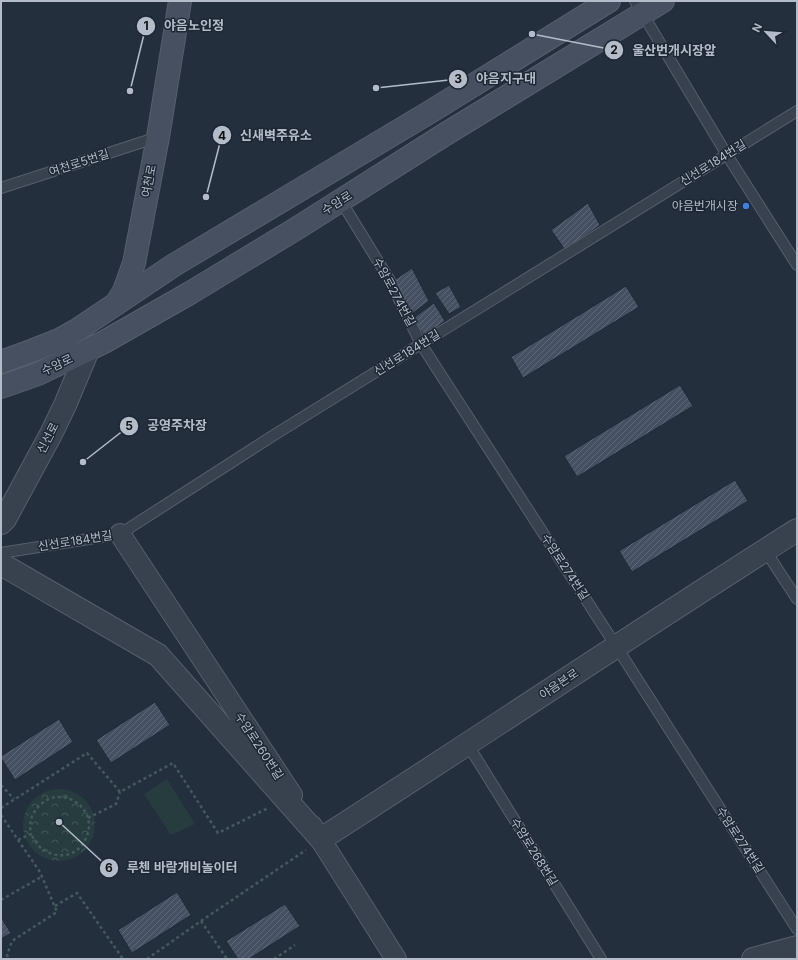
<svg xmlns="http://www.w3.org/2000/svg" width="798" height="960" font-family="Inter,'Noto Sans KR',sans-serif">
  <defs>
    <pattern id="park-crowns" width="20" height="18" patternUnits="userSpaceOnUse"><rect width="20" height="18" fill="#263c3f"/><path d="M2 6a3 3 0 1 1 6 0M12 15a3 3 0 1 1 6 0" fill="none" stroke="#435659"/></pattern>
    <pattern id="building-hatch" width="6" height="6" patternUnits="userSpaceOnUse"><rect width="6" height="6" fill="#455162"/><path d="M-1 1l2-2M0 6l6-6M5 7l2-2" fill="none" stroke="#5d6877"/></pattern>
  </defs>
  <rect width="100%" height="100%" fill="#242f3e"/>
  <path fill="url(#park-crowns)" d="M23 825a36 36 0 1 1 72 0a36 36 0 1 1-72 0Z"/>
  <path fill="#263c3f" d="M167 779 195 824 171 835 144 794Z"/>
  <path fill="url(#building-hatch)" stroke="#1f2835" d="M588 203 600 225 565 250 551 230Z
    M412 268 429 301 409 316 393 281Z
    M449 285 461 307 449 314 435 293Z
    M626 286 639 307 523 378 511 357Z
    M434 303 445 321 425 336 412 319Z
    M680 385 693 406 577 477 564 456Z
    M735 480 748 501 632 572 619 551Z
    M155 702 170 725 111 763 96 740Z
    M59 719 73 742 15 780 1 758V756Z
    M177 892 191 915 132 953 118 930Z
    M285 904 300 926 249 959H238L226 941Z
    M1 917 11 933 1 939Z"/>
  <g fill="none" stroke-linecap="round" stroke-linejoin="round">
    <g stroke="#565f6c" stroke-width="12">
      <path id="service" d="M635 1 727 155 797 265
        M1 188 158 137
        M341 201 389 279 421 344 616 646 797 929
        M765 550 797 599
        M1 553 120 534 274 435 797 111
        M468 745 601 959"/>
    </g>
    <g stroke="#565f6c" stroke-width="22">
      <path id="minor" d="M120 534 292 795
        M312 826 396 959"/>
    </g>
    <g stroke="#565f6c" stroke-width="24">
      <path id="tertiary" d="M1 523 5 519 51 434 65 405 88 350
        M1 564 158 655 321 839C480 737 637 631 797 530
        M753 959 797 947"/>
    </g>
    <g stroke="#565f6c" stroke-width="24">
      <path id="secondary" d="M116 304 124 291 134 263 158 137 180 1
        M1 362 31 351 59 340 77 330 174 265 430 112 609 1
        M1 387 38 374 88 350 104 342 190 293 299 227 444 135 663 1"/>
    </g>
    <path stroke="#44595c" stroke-width="2.5" stroke-dasharray="3 3" stroke-linecap="butt" d="M1 785 14 799
      M1 808 87 753 120 792 173 763 218 833 268 808
      M1 815 40 872 57 912 12 941 7 955 9 959
      M88 818 116 804 120 792
      M18 840 31 834C29 823 31 814 39 806 64 780 108 815 80 847 72 857 55 858 44 850 38 847 34 840 31 834
      M1 900 41 877
      M55 906 77 893 123 959
      M201 921 227 959
      M147 959 201 921 306 850
      M274 959 295 945"/>
    <use href="#service" stroke="#38414e" stroke-width="10"/>
    <use href="#minor" stroke="#38414e" stroke-width="20"/>
    <use href="#tertiary" stroke="#38414e" stroke-width="22"/>
    <use href="#secondary" stroke="#465061" stroke-width="22"/>
  </g>
  <circle fill="#3f7fe0" stroke="#1d2633" stroke-width="1.5" cx="746" cy="206" r="4"/>
  <g text-anchor="middle" stroke-width="3" stroke-linejoin="round" paint-order="stroke">
    <g font-size="12" fill="#b4bcc9" stroke="#1d2633">
      <text transform="translate(79 163) rotate(-18)" y="4">여천로5번길</text>
      <text transform="translate(713 163) rotate(-32)" y="4">신선로184번길</text>
      <text transform="translate(149 181) rotate(-79)" y="4">여천로</text>
      <text transform="translate(337 203) rotate(-32)" y="4">수암로</text>
      <text transform="translate(394 292) rotate(62)" y="4">수암로274번길</text>
      <text transform="translate(407 353) rotate(-32)" y="4">신선로184번길</text>
      <text transform="translate(57 365) rotate(-25)" y="4">수암로</text>
      <text transform="translate(48 438) rotate(-63)" y="4">신선로</text>
      <text transform="translate(75 541) rotate(-9)" y="4">신선로184번길</text>
      <text transform="translate(565 567) rotate(57)" y="4">수암로274번길</text>
      <text transform="translate(559 684) rotate(-34)" y="4">야음본로</text>
      <text transform="translate(259 746) rotate(57)" y="4">수암로260번길</text>
      <text transform="translate(740 840) rotate(57)" y="4">수암로274번길</text>
      <text transform="translate(534 852) rotate(58)" y="4">수암로268번길</text>
    </g>
    <g font-size="12" fill="#b4bcc9" stroke="#1d2633" text-anchor="end">
      <text x="738" y="210">야음번개시장</text>
    </g>
  </g>
  <path fill="none" stroke="#b4bcc9" stroke-width="1.5" d="M130 91L146 26M532 34L614 50M376 88L458 79M206 197L222 135M83 462L129 426M59 822L109 868"/>
  <g fill="#b4bcc9" stroke="#1d2633" stroke-width="1.5">
    <circle cx="130" cy="91" r="4"/>
    <circle cx="532" cy="34" r="4"/>
    <circle cx="376" cy="88" r="4"/>
    <circle cx="206" cy="197" r="4"/>
    <circle cx="83" cy="462" r="4"/>
    <circle cx="59" cy="822" r="4"/>
    <circle cx="146" cy="26" r="10"/>
    <circle cx="614" cy="50" r="10"/>
    <circle cx="458" cy="79" r="10"/>
    <circle cx="222" cy="135" r="10"/>
    <circle cx="129" cy="426" r="10"/>
    <circle cx="109" cy="868" r="10"/>
  </g>
  <g font-size="12" text-anchor="middle" font-weight="bold" fill="#111">
    <text x="146" y="30">1</text>
    <text x="614" y="54">2</text>
    <text x="458" y="83">3</text>
    <text x="222" y="140">4</text>
    <text x="129" y="430">5</text>
    <text x="109" y="872">6</text>
  </g>
  <g font-size="13" text-anchor="middle" font-weight="bold" fill="#b4bcc9" stroke="#1d2633" stroke-width="3" stroke-linejoin="round" paint-order="stroke">
    <text x="194" y="30">야음노인정</text>
    <text x="674" y="55">울산번개시장앞</text>
    <text x="506" y="83">야음지구대</text>
    <text x="276" y="140">신새벽주유소</text>
    <text x="177" y="430">공영주차장</text>
    <text x="182" y="872">루첸 바람개비놀이터</text>
  </g>
  <rect width="798" height="960" fill="none" stroke="#b4bcc9" stroke-width="4"/>
  <g transform="translate(766 32) rotate(296)" stroke="#1d2633" stroke-width="3" paint-order="stroke">
  <path d="M0-3L7 15L0 10L-7 15Z" fill="#b4bcc9"/>
  <text y="-6" font-size="11" font-weight="bold" text-anchor="middle" fill="#b4bcc9">N</text>
  </g>
</svg>
